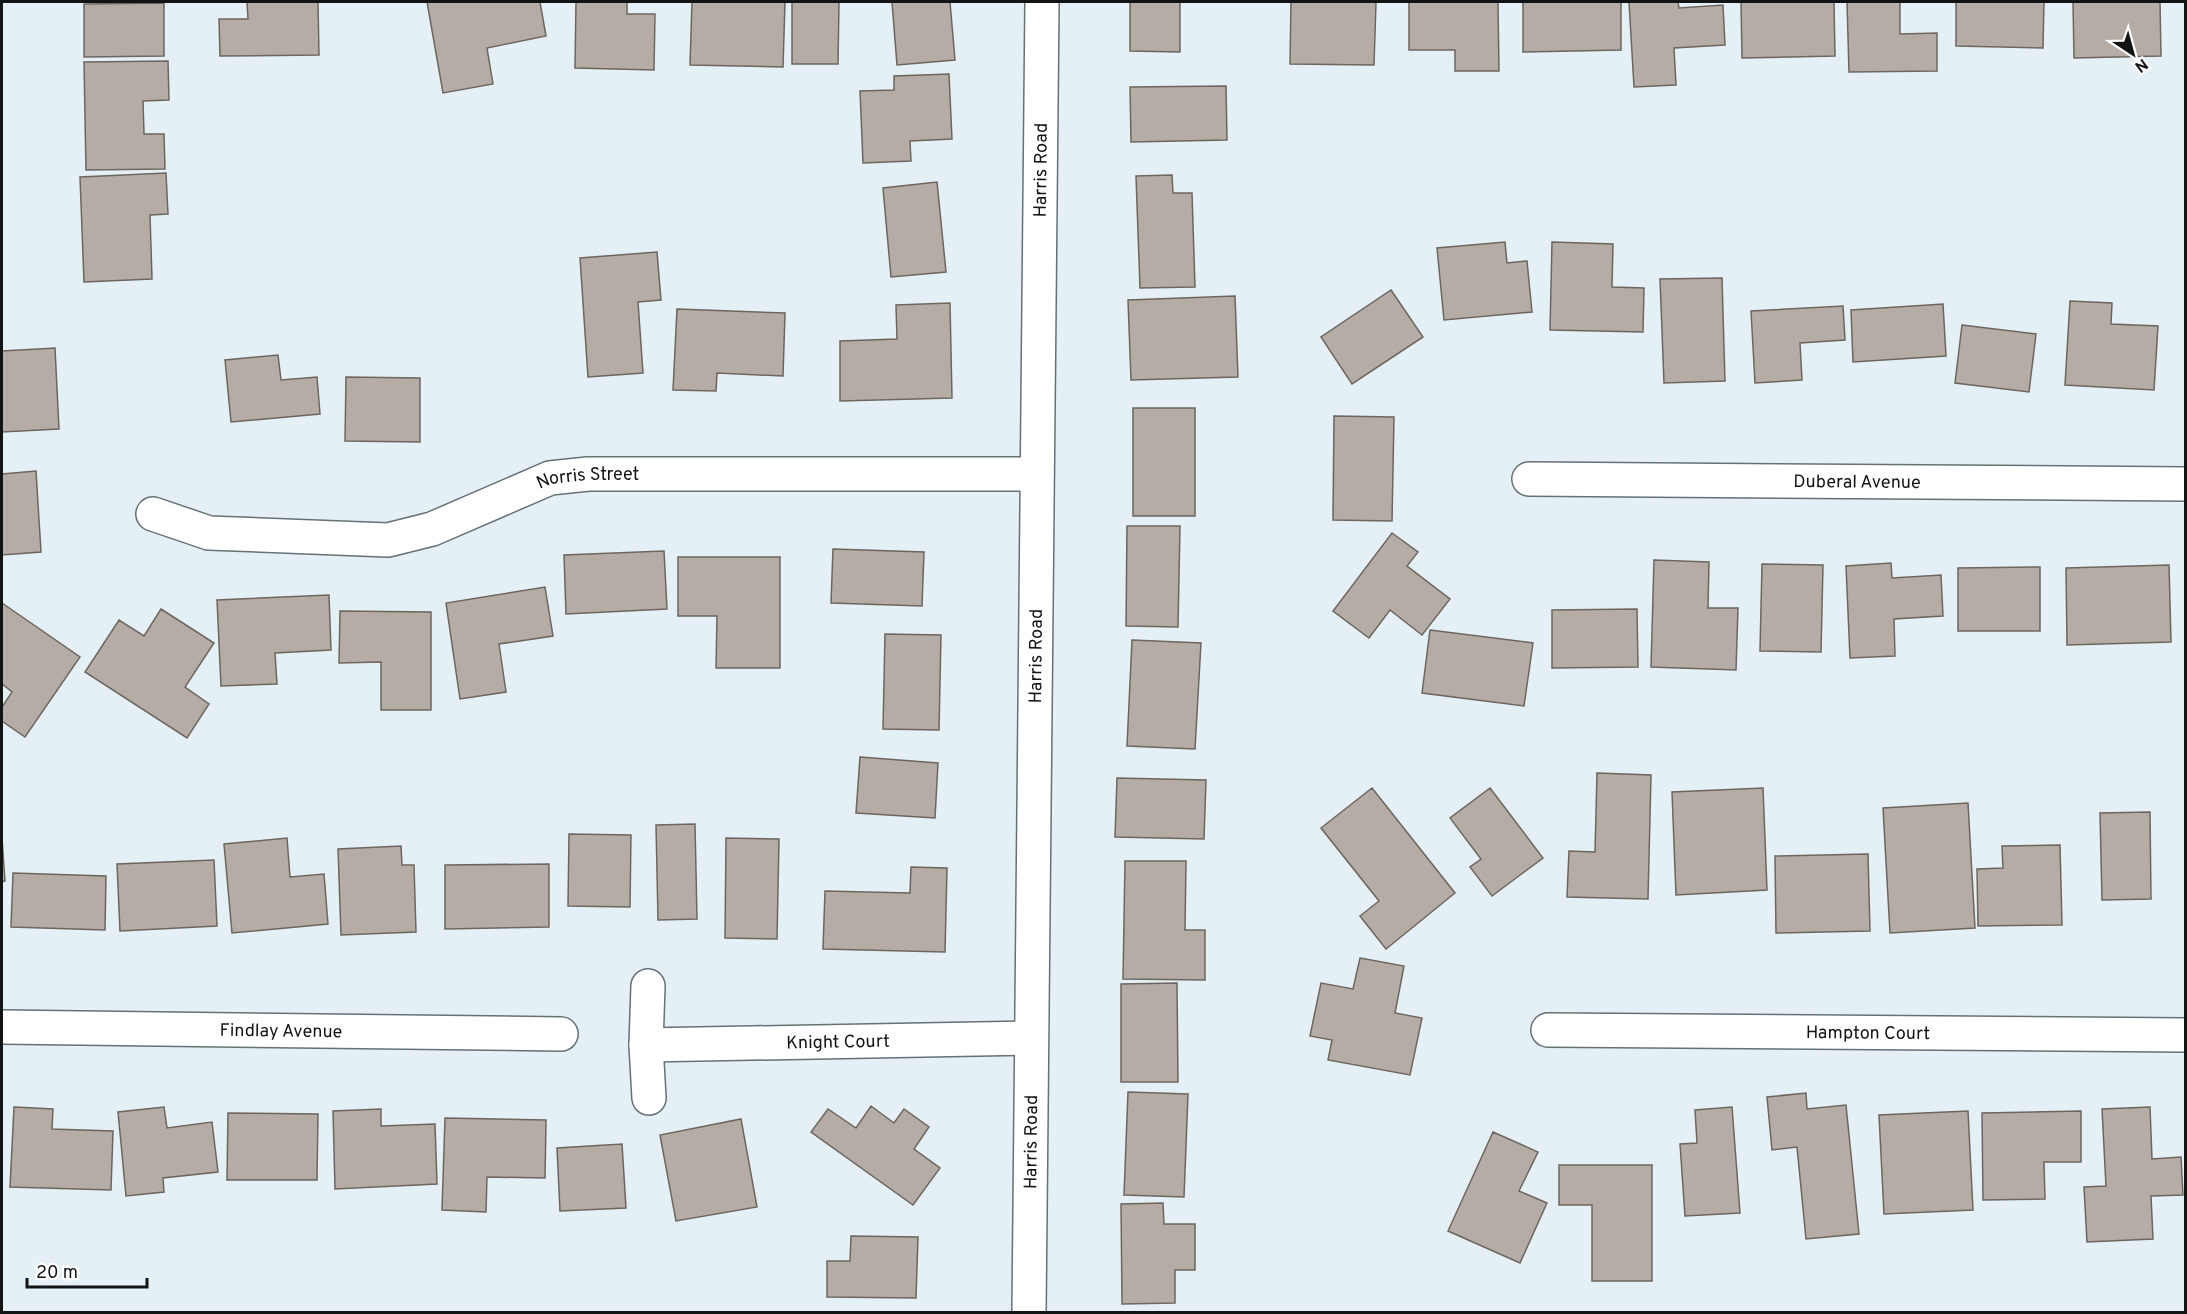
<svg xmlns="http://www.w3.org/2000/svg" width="2187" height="1314" font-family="Overpass,sans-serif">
  <rect width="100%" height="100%" fill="#e4f0f5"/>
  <path fill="#b5ada5" stroke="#6c665e" stroke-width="1.5" d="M247 2H318L319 55 220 56 219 19H248Z
    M427 2H540L546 36 487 48 493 84 443 93Z
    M576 2H627V14H655L654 70 575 68Z
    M692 2H785L783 67 690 65Z
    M792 2H839L838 64H792Z
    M892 2H950L955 60 897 65Z
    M1130 2H1180V52L1130 51Z
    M1291 2H1376L1374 65 1290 64Z
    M1409 2H1498L1499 71H1455V50H1409Z
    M1523 2H1621V50L1523 52Z
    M1629 2H1678L1679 8 1723 5 1725 45 1674 48 1676 85 1634 87Z
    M1741 2H1834L1835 56 1742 58Z
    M1847 2H1900V34L1937 33V71L1849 72Z
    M1956 2H2044L2043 48 1956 46Z
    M2073 2H2160L2161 56 2074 58Z
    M164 3V56L84 57V4Z
    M168 61 169 100 143 101 144 134H164L165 169 86 170 84 62Z
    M949 74 952 139 910 141 911 161 863 163 860 91 894 90V76Z
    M1226 86 1227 140 1131 142 1130 87Z
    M166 173 168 214 150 215 152 279 84 282 80 177Z
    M1172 175 1173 193H1192L1195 287 1140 288 1136 176Z
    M937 182 946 272 891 277 883 188Z
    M1505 242 1507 263 1527 261 1532 312 1444 320 1437 248Z
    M1552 242 1613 244 1612 287 1644 288 1643 332 1550 330Z
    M657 252 661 300 638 302 643 373 588 377 580 258Z
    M1722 278 1725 381 1664 383 1660 279Z
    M1391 290 1423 337 1352 384 1321 337Z
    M1235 296 1238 377 1131 380 1128 300Z
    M2070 301 2112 303 2111 324 2158 326 2154 390 2065 385Z
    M950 303 952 398 840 401V341L897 339 896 305Z
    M1943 304 1946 356 1853 362 1851 310Z
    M1843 306 1845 340 1800 343 1802 380 1755 383 1751 311Z
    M677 309 785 313 783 376 717 373 716 391 673 390Z
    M1962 325 2036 334 2029 392 1955 383Z
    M55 348 59 429 2 432V351Z
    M278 355 281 380 317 377 320 414 231 422 225 360Z
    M346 377 420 378V442L345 441Z
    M1133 408H1195V516H1133Z
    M1334 416 1394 417 1392 521 1333 520Z
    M36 471 41 552 2 555V474Z
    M1127 526H1180L1178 627 1126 626Z
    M1392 533 1418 552 1407 566 1450 599 1422 635 1390 610 1369 638 1333 611Z
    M833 549 924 552 922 606 831 603Z
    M664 551 667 609 566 614 564 555Z
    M678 557H780V668H716L717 616H678Z
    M1654 560 1709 562 1708 608H1738L1736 670 1651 667Z
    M1891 563 1892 578 1941 575 1943 616 1894 619 1895 656 1850 658 1846 566Z
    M1762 564 1823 565 1821 652 1760 651Z
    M2169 565 2171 642 2067 645 2066 568Z
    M2040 567V631H1958V568Z
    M545 587 553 636 499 644 506 692 460 699 446 603Z
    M329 595 331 650 275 653 277 684 221 686 217 600Z
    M2 603 80 657 25 737 2 721V707L12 692 2 684Z
    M161 609 214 643 185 687 209 704 187 738 85 672 119 620 144 636Z
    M1637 609 1638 667 1552 668V610Z
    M340 611 431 612V710H381V662L339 663Z
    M1430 630 1533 643 1524 706 1422 693Z
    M885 634 941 635 939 730 883 729Z
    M1132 640 1201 643 1195 749 1127 746Z
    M860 757 938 763 935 818 856 813Z
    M1597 773 1651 775 1648 899 1567 897 1569 851 1595 852Z
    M1117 778 1206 780 1204 839 1115 837Z
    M1372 788 1455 893 1386 949 1360 916 1379 901 1321 828Z
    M1490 788 1543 858 1492 896 1470 867 1481 859 1450 818Z
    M1763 788 1767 890 1676 895 1672 792Z
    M1968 803 1975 928 1890 933 1883 808Z
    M2150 812 2151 899 2102 900 2100 813Z
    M695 824 697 919 658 920 656 825Z
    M569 834 631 835 630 907 568 906Z
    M2 838 5 881 2 882Z
    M287 838 290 877 324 874 328 924 232 933 224 844Z
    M726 838 779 839 777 939 725 938Z
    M2060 845 2062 925 1978 926 1977 869 2003 868 2002 846Z
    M401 846 402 865H414L416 932 341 935 338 849Z
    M1868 854 1870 931 1776 933 1775 856Z
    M214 860 217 926 120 931 117 864Z
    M1125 861H1186L1185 930H1205V980L1123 979Z
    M549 864V927L445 929V865Z
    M911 867 947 868 945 952 823 949 825 891 910 893Z
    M13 873 106 876 105 930 11 927Z
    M1360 958 1404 966 1395 1013 1422 1018 1410 1075 1328 1060 1332 1040 1310 1036 1321 983 1353 989Z
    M1177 983 1178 1082H1121V984Z
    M1128 1092 1188 1094 1184 1197 1124 1195Z
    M1806 1093 1807 1109 1846 1105 1859 1234 1806 1239 1797 1147 1772 1150 1767 1097Z
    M871 1106 894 1123 904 1109 929 1127 914 1149 940 1168 913 1205 811 1132 828 1109 856 1128Z
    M14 1107 53 1109 52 1129 113 1131 111 1190 10 1187Z
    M164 1107 167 1128 212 1122 218 1172 163 1178 164 1192 126 1196 118 1112Z
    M1732 1107 1740 1213 1685 1216 1680 1144 1697 1143 1695 1110Z
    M2150 1107 2152 1159 2181 1157 2183 1195 2151 1196 2153 1239 2087 1242 2084 1187 2106 1186 2102 1109Z
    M381 1109V1126L435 1124 437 1184 335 1189 333 1111Z
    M1968 1111 1973 1210 1884 1214 1879 1115Z
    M2081 1111V1162H2044L2045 1199 1983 1200 1982 1113Z
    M228 1113 318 1114 317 1180H227Z
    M445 1118 546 1120 545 1178 487 1177 486 1212 442 1210Z
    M741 1119 757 1207 676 1221 660 1135Z
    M1493 1132 1538 1152 1519 1191 1547 1203 1520 1263 1448 1231Z
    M622 1144 626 1208 560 1211 557 1148Z
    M1559 1165H1652V1281H1592V1205H1559Z
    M1163 1203 1164 1224H1195V1270H1175V1303L1122 1304 1121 1204Z
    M851 1236 918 1237 916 1298 827 1297V1261H850Z"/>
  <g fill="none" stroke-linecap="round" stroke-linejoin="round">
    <g stroke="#667175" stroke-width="36">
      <g id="minor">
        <path id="s1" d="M1529 479 2186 484"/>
        <path id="s2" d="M153 514 209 533 388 540 432 529 550 478 588 474H1037"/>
        <path d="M648 986 646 1045 649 1098"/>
        <path id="s3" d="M2 1027 561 1034"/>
        <path id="s4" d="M1548 1030 2186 1035"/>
        <path id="s5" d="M646 1045 1031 1038"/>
        <path id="s6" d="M1029 1312 1042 2"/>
      </g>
    </g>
    <use href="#minor" stroke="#fff" stroke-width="33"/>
  </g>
  <g text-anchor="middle" stroke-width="6" stroke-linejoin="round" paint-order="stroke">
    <g font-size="18" fill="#101415" stroke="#fff">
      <text dy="6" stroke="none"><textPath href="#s6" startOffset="1142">Harris Road</textPath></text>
      <text dy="6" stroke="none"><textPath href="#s2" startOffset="450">Norris Street</textPath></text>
      <text dy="6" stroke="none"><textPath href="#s1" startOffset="328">Duberal Avenue</textPath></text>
      <text dy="6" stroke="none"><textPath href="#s6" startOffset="656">Harris Road</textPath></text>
      <text dy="6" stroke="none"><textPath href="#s3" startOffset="279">Findlay Avenue</textPath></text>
      <text dy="6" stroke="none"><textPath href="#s4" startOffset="320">Hampton Court</textPath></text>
      <text dy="6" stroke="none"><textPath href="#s5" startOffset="192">Knight Court</textPath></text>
      <text dy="6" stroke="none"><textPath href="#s6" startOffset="170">Harris Road</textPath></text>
    </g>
  </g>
  <rect width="2187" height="1314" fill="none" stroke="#101415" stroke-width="6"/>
  <g transform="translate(2133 54) rotate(144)" stroke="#ffffff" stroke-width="4.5" paint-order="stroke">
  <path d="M0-4.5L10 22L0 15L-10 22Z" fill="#101415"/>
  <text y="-9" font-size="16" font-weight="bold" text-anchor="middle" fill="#101415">N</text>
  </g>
  <path d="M27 1278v9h120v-9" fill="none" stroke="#101415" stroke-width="3"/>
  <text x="36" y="1278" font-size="18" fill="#101415" stroke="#ffffff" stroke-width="4.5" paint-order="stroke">20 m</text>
</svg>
